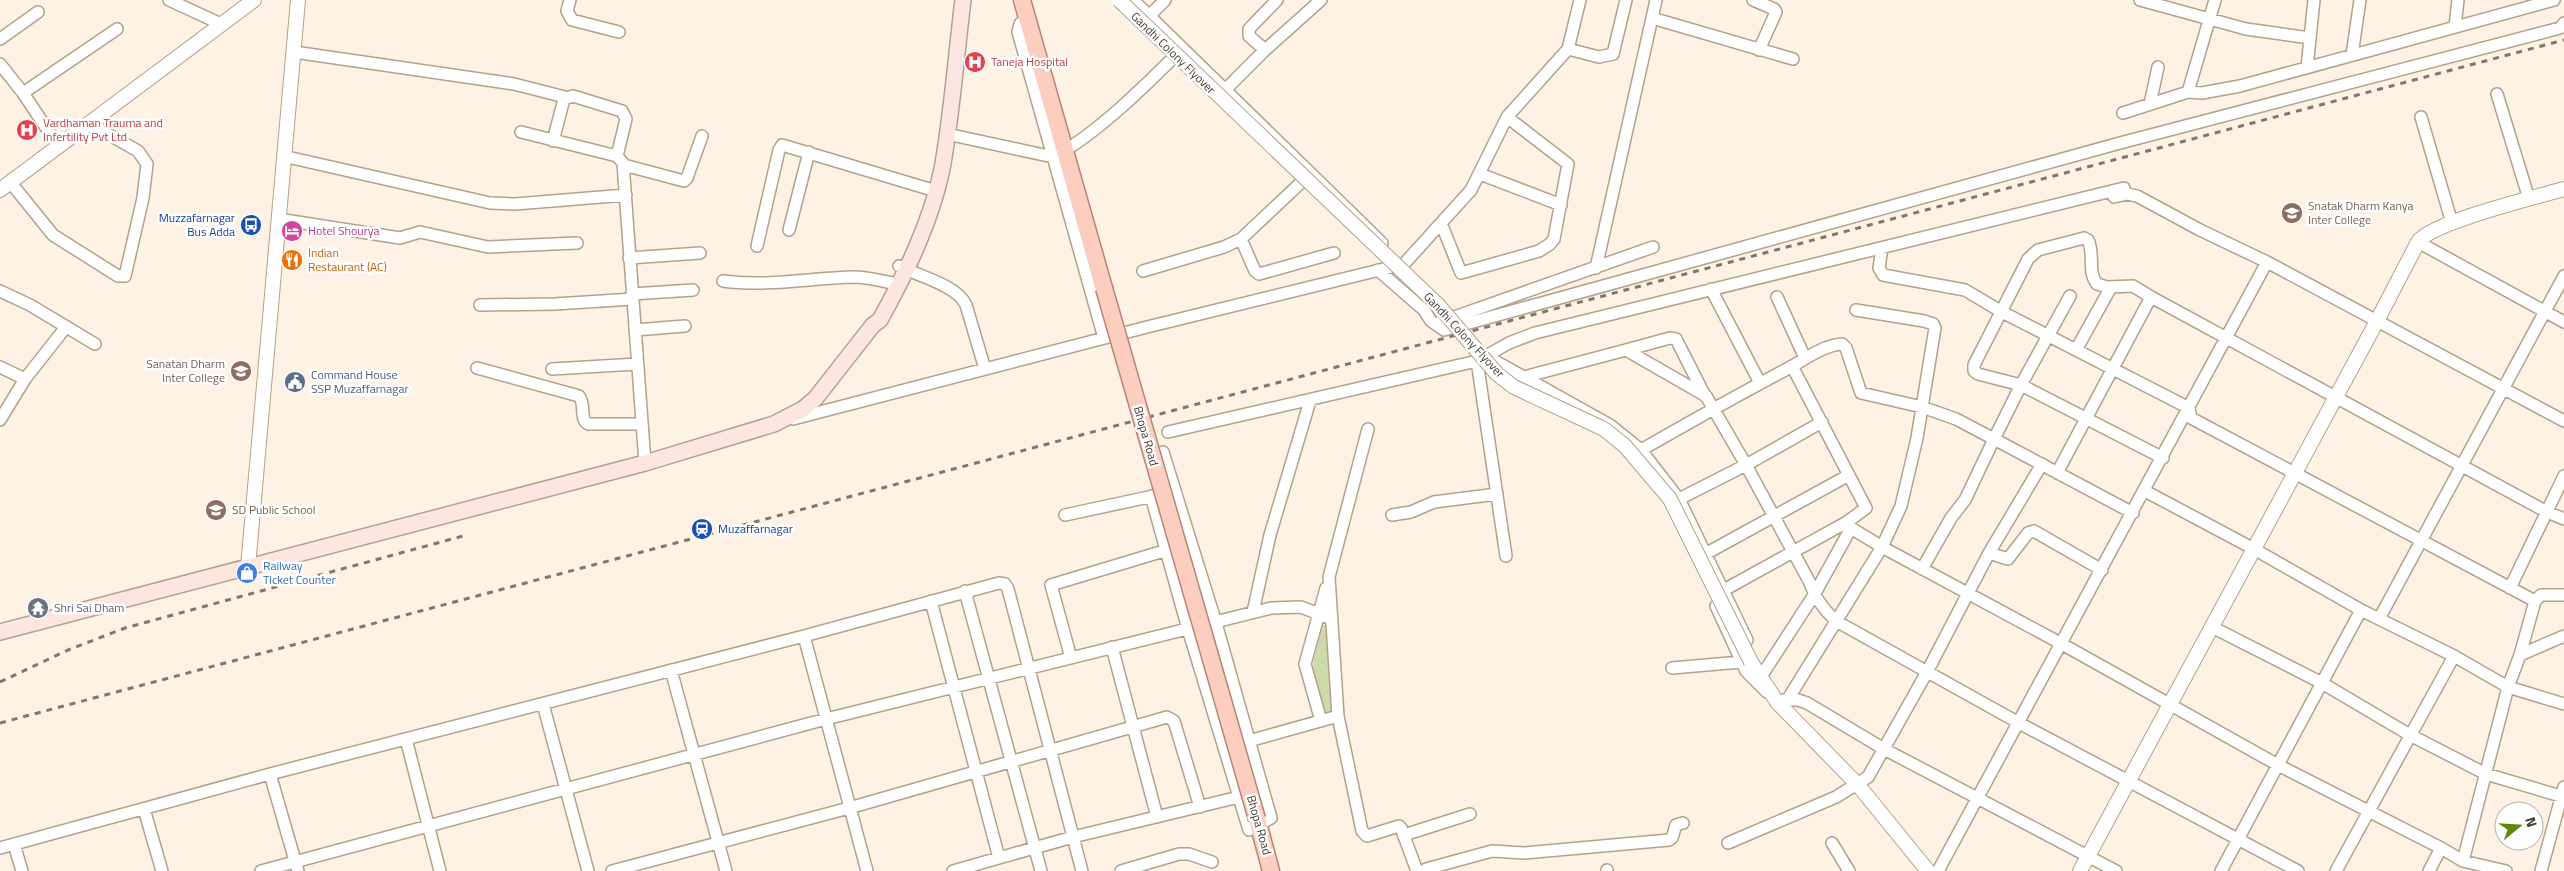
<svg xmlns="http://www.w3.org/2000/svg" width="2564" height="871" font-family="'Titillium Web',sans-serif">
  <rect width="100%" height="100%" fill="#fdf2e3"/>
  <path fill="#cddaac" d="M1322 625H1329L1336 711 1323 714 1311 672Z"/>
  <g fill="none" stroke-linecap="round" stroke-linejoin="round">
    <g stroke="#b3a28b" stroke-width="14">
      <path id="minor" d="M169 0 221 24
        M570 0 567 11 572 20 619 32
        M1133 0 1382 243
        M1753 0 1774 9 1776 12 1759 50
        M2140 0 2246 29 2310 38
        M1150 15 1165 0
        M1027 17 1020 24 1018 32 1104 338
        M1652 18 1793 59
        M2455 26 2458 0
        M0 39 38 12
        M1568 49 1599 57 1613 54 1626 0
        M1265 50 1249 36V29L1277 0
        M301 53 514 84 565 97
        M2352 55 2360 0
        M0 64 23 93 59 147
        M2307 67 2314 0
        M1225 90 1265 50 1321 0
        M2188 92 2215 0
        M23 93 117 29
        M2497 94 2529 199
        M2150 104 2158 67
        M2123 113 2188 92 2202 93 2240 86 2554 0
        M2421 117 2452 223
        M521 132 617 156 623 163 645 463
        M947 134 1053 157C1095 136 1148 83 1182 49
        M553 141 564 99 573 96 622 111 626 119 617 156
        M283 156 490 203 515 204 626 195
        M624 165 684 181 687 178 702 136
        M1480 174 1561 205
        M11 183 53 235 118 276H125L143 198 147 164 138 151 90 124
        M2114 197 2127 194 2137 196 2200 230 2267 262
        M278 219 400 238 420 232 488 247 577 243
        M1441 223 1461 273 1539 251 1550 244 1554 239 1568 164 1507 117
        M789 230 809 152
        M1241 239 1255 271 1259 274 1334 253
        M2418 242 2564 322
        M757 246 779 150 782 145 936 191
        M1882 248 1879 268 1883 275 1965 290 2002 312 2189 408 2191 418 2535 601 2520 655 2564 636
        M629 258 700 253
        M899 266C918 276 957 285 966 305L985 369
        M1596 268 1656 0
        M1378 270 1424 310 1431 321 1444 330 2120 143 2560 28 2564 23
        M1143 271 1224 247 1241 239 1310 174
        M723 281C767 287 811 278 854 277 870 277 884 282 900 284
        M1711 289 1760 383
        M0 291 30 305 95 344
        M632 294 693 290
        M2070 296 2021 385 1978 374 1974 371V365L2028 259 2038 250 2084 238 2088 240C2095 254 2087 272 2097 284L2107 287 2133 286 2151 297
        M1777 297 1805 358
        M480 305 555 304 633 299
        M1442 319 1457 316 1653 247
        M635 330 685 326
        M1626 350 1670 338 1676 339 1705 396
        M2076 350 2111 287
        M1488 357 1610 425 1641 450 1679 499 1747 640
        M1477 361 1506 556
        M0 367 25 379
        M477 368 579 396C586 404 579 419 588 424H641
        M552 369 637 364
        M1524 377 1626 350 1706 396 1746 465 1809 581C1815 598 1823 609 1836 621L2019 723 2298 871
        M793 419 1147 327 1404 264 1471 190 1507 117 1568 49 1580 0
        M0 420 25 379 66 327
        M1368 429 1329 577 1338 716 1362 831 1367 836 1399 826 1401 828 1417 871
        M1168 432 1477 361 1509 343 1535 333 2124 188
        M1641 450C1690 422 1739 394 1789 368 1805 359 1824 345 1842 344L1846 348 1861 393 1922 407 1956 419 1994 439 1965 500 1951 518 1922 569
        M2057 473 2151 297 2547 512 2564 519
        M2145 491 2254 549 2361 610
        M1151 496 1188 629 1249 830 1271 818 1216 623 1163 452
        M1679 499 1746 465 1822 422
        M2133 513 1994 439 2021 385 2163 458
        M1065 515 1158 495
        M1392 515 1411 512 1434 502 1497 494
        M1851 528 1882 547 1901 506 1917 438 1935 328 1933 324 1924 321 1856 310
        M1707 553 1849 475
        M1989 553 2042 464
        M2510 588 2564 476
        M1724 590 1847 522 1866 508 1792 366
        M965 591 1041 871
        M931 601 999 858
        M2535 601 2541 595H2564
        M1716 606 1746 671 1767 692
        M1253 612 1270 535 1310 401 1313 399
        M2379 619 2564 276
        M2212 627 2322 683 2410 735 2486 774 2564 797
        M804 636 867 871
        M1112 647 1157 817
        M2454 656 2508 687 2564 704
        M1071 658 1051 585 1167 550
        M1672 668 1741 662
        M671 670 726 871
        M1764 672 1814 595 1851 528 1847 522
        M1788 699 1882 547 2062 644 2278 765 2441 848 2429 871
        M1783 700H1798L1807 703 1884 749 2116 871
        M543 704 588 871
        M1321 721 1305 664 1326 588
        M406 739 440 871
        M1249 741 1338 716
        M270 774 298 871
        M144 809 162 871
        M1404 835 1470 814
        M1728 843 1836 797 1868 777 1927 672 1989 553 2008 559 2028 533 2034 531 2102 570
        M1832 843 1849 871
        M14 844 22 871
        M0 848 270 774 804 636 999 583 1005 584 1008 589 1082 871
        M2441 848 2463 861 2506 871
        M2463 861 2508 687 2520 655
        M1426 869 1492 851 1524 853 1669 840 1672 838 1676 825 1683 823
        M1607 870V871
        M261 871 826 719 1271 608 1301 607 1332 619
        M612 871 849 808 1167 717 1174 721 1200 807
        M953 871 1073 837 1239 797
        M1121 871 1179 854H1189L1212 862
        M1938 871 2267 262 2564 421
        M2221 871 2361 610 2454 656 2336 871
        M2541 871 2564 787"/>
    </g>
    <g stroke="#b3a28b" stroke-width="16">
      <path id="tertiary" d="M0 190 254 0
        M248 567 298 0
        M1751 662 1777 702 1858 785 1928 871
        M2080 871 2377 321 2418 242C2432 222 2536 197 2564 189"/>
    </g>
    <g stroke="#b3a28b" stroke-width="18">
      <path id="secondary" d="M0 632 645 463 774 424 803 409 815 399 873 325 880 320C906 273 931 222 942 169 952 114 956 56 963 0"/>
    </g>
    <g stroke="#b88573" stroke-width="19">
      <path id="primary" d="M1022 0 1104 288
        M1257 819 1271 871"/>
    </g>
    <use href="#minor" stroke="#fff" stroke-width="11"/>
    <use href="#tertiary" stroke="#fff" stroke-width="14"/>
    <use href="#secondary" stroke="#fde6e0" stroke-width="15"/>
    <use href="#primary" stroke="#fbcec0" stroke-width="16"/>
    <path stroke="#7f776b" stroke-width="3" stroke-dasharray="6 6" stroke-linecap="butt" d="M0 682 68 650 125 628 463 536
      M0 723 2564 40"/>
    <g stroke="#b3a28b" stroke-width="16" stroke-linecap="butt">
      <path id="tertiary-bridge" d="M1119 0 1438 305 1497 374 1514 387 1604 429 1625 446 1670 499 1751 662"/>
    </g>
    <g stroke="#b88573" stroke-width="19" stroke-linecap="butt">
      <path id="primary-bridge" d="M1104 288 1257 819"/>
    </g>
    <use href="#tertiary-bridge" stroke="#fff" stroke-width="14"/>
    <use href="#primary-bridge" stroke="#fbcec0" stroke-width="16"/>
  </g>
  <defs>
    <g id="hospital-disc" transform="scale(1.125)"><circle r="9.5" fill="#e0444e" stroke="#fff"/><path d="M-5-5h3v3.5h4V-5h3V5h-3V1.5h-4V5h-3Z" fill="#fff"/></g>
    <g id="university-disc" transform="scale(1.125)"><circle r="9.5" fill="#8d6e63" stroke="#fff"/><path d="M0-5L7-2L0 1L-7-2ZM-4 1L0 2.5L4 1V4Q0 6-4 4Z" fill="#fff"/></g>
    <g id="bus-disc" transform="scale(1.125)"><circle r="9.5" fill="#1a4fb4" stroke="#fff"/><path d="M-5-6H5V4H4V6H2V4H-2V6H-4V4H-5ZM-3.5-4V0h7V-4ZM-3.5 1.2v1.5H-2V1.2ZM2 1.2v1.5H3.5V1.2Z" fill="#fff"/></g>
    <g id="hotel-disc" transform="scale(1.125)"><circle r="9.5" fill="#d1479c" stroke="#fff"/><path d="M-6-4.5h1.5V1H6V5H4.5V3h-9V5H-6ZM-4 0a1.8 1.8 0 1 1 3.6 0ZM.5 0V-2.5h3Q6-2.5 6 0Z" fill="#fff"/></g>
    <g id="restaurant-disc" transform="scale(1.125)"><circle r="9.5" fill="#e8710a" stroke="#fff"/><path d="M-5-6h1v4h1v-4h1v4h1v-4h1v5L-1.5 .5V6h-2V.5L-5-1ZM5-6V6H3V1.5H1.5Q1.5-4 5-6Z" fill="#fff"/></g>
    <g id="school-disc" transform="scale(1.125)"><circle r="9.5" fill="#8d6e63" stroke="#fff"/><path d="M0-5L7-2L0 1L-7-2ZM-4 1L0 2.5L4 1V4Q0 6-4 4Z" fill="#fff"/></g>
    <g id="civic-disc" transform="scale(1.125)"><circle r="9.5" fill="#5c6f8a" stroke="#fff"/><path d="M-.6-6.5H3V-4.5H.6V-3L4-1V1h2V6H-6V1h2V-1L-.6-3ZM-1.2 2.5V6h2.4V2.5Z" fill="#fff"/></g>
    <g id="station-disc" transform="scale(1.125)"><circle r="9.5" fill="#1a4fb4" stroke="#fff"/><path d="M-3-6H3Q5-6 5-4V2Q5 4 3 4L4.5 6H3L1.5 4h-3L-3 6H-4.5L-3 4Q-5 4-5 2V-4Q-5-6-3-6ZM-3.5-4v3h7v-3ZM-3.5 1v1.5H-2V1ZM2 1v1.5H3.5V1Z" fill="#fff"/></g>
    <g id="shop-disc" transform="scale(1.125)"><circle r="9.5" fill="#3f7fe0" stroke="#fff"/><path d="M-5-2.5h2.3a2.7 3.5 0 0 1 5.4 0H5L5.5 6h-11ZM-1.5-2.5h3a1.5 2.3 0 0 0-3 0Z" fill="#fff"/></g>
    <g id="temple-disc" transform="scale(1.125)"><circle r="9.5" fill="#6b7280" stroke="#fff"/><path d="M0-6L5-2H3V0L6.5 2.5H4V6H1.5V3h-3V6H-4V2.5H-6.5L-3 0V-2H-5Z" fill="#fff"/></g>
  </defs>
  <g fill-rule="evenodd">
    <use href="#hospital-disc" x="975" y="62"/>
    <use href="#hospital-disc" x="27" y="130"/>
    <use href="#university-disc" x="2292" y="213"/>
    <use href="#bus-disc" x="251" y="225"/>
    <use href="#hotel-disc" x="292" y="231"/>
    <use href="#restaurant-disc" x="292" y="260"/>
    <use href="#school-disc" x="241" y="371"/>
    <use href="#civic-disc" x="295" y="382"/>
    <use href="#school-disc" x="216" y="510"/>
    <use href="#station-disc" x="702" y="529"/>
    <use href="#shop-disc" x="247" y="573"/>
    <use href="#temple-disc" x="38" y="608"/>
  </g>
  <g text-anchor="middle" stroke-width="5" stroke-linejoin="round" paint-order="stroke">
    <g font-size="12" fill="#423b31" stroke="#fff">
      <text transform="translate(1173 53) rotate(44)" y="4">Gandhi Colony Flyover</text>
      <text transform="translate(1464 335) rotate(47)" y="4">Gandhi Colony Flyover</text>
      <text transform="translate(1146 436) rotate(74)" y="4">Bhopa Road</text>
      <text transform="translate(1259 825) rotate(74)" y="4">Bhopa Road</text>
    </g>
    <g font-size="12" fill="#be3a42" stroke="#fff" text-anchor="start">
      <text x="991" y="66">Taneja Hospital</text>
      <text x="43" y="127">Vardhaman Trauma and<tspan x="43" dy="14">Infertility Pvt Ltd</tspan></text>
    </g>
    <g font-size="12" fill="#785e54" stroke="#fff" text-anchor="start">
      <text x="2308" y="210">Snatak Dharm Kanya<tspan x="2308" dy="14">Inter College</tspan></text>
      <text x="225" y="368" text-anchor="end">Sanatan Dharm<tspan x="225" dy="14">Inter College</tspan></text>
      <text x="232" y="514">SD Public School</text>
    </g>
    <g font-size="12" fill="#164399" stroke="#fff" text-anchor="end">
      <text x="235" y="222">Muzzafarnagar<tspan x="235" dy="14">Bus Adda</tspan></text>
      <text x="718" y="533" text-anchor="start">Muzaffarnagar</text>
    </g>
    <g font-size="12" fill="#b23c85" stroke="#fff" text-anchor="start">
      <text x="308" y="235">Hotel Shourya</text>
    </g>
    <g font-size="12" fill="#c56008" stroke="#fff" text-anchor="start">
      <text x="308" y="257">Indian<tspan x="308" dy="14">Restaurant (AC)</tspan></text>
    </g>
    <g font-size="12" fill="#4e5e75" stroke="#fff" text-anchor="start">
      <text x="311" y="379">Command House<tspan x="311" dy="14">SSP Muzaffarnagar</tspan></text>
    </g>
    <g font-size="12" fill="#366cbe" stroke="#fff" text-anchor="start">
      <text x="263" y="570">Railway<tspan x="263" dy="14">Ticket Counter</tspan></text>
    </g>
    <g font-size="12" fill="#5b616d" stroke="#fff" text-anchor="start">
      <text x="54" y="612">Shri Sai Dham</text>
    </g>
  </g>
  <g transform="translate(2519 826) rotate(72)"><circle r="24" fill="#ffffff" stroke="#b3b1ad"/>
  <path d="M0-4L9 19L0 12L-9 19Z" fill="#638606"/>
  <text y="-8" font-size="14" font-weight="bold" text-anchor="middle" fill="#423b31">N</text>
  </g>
</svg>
